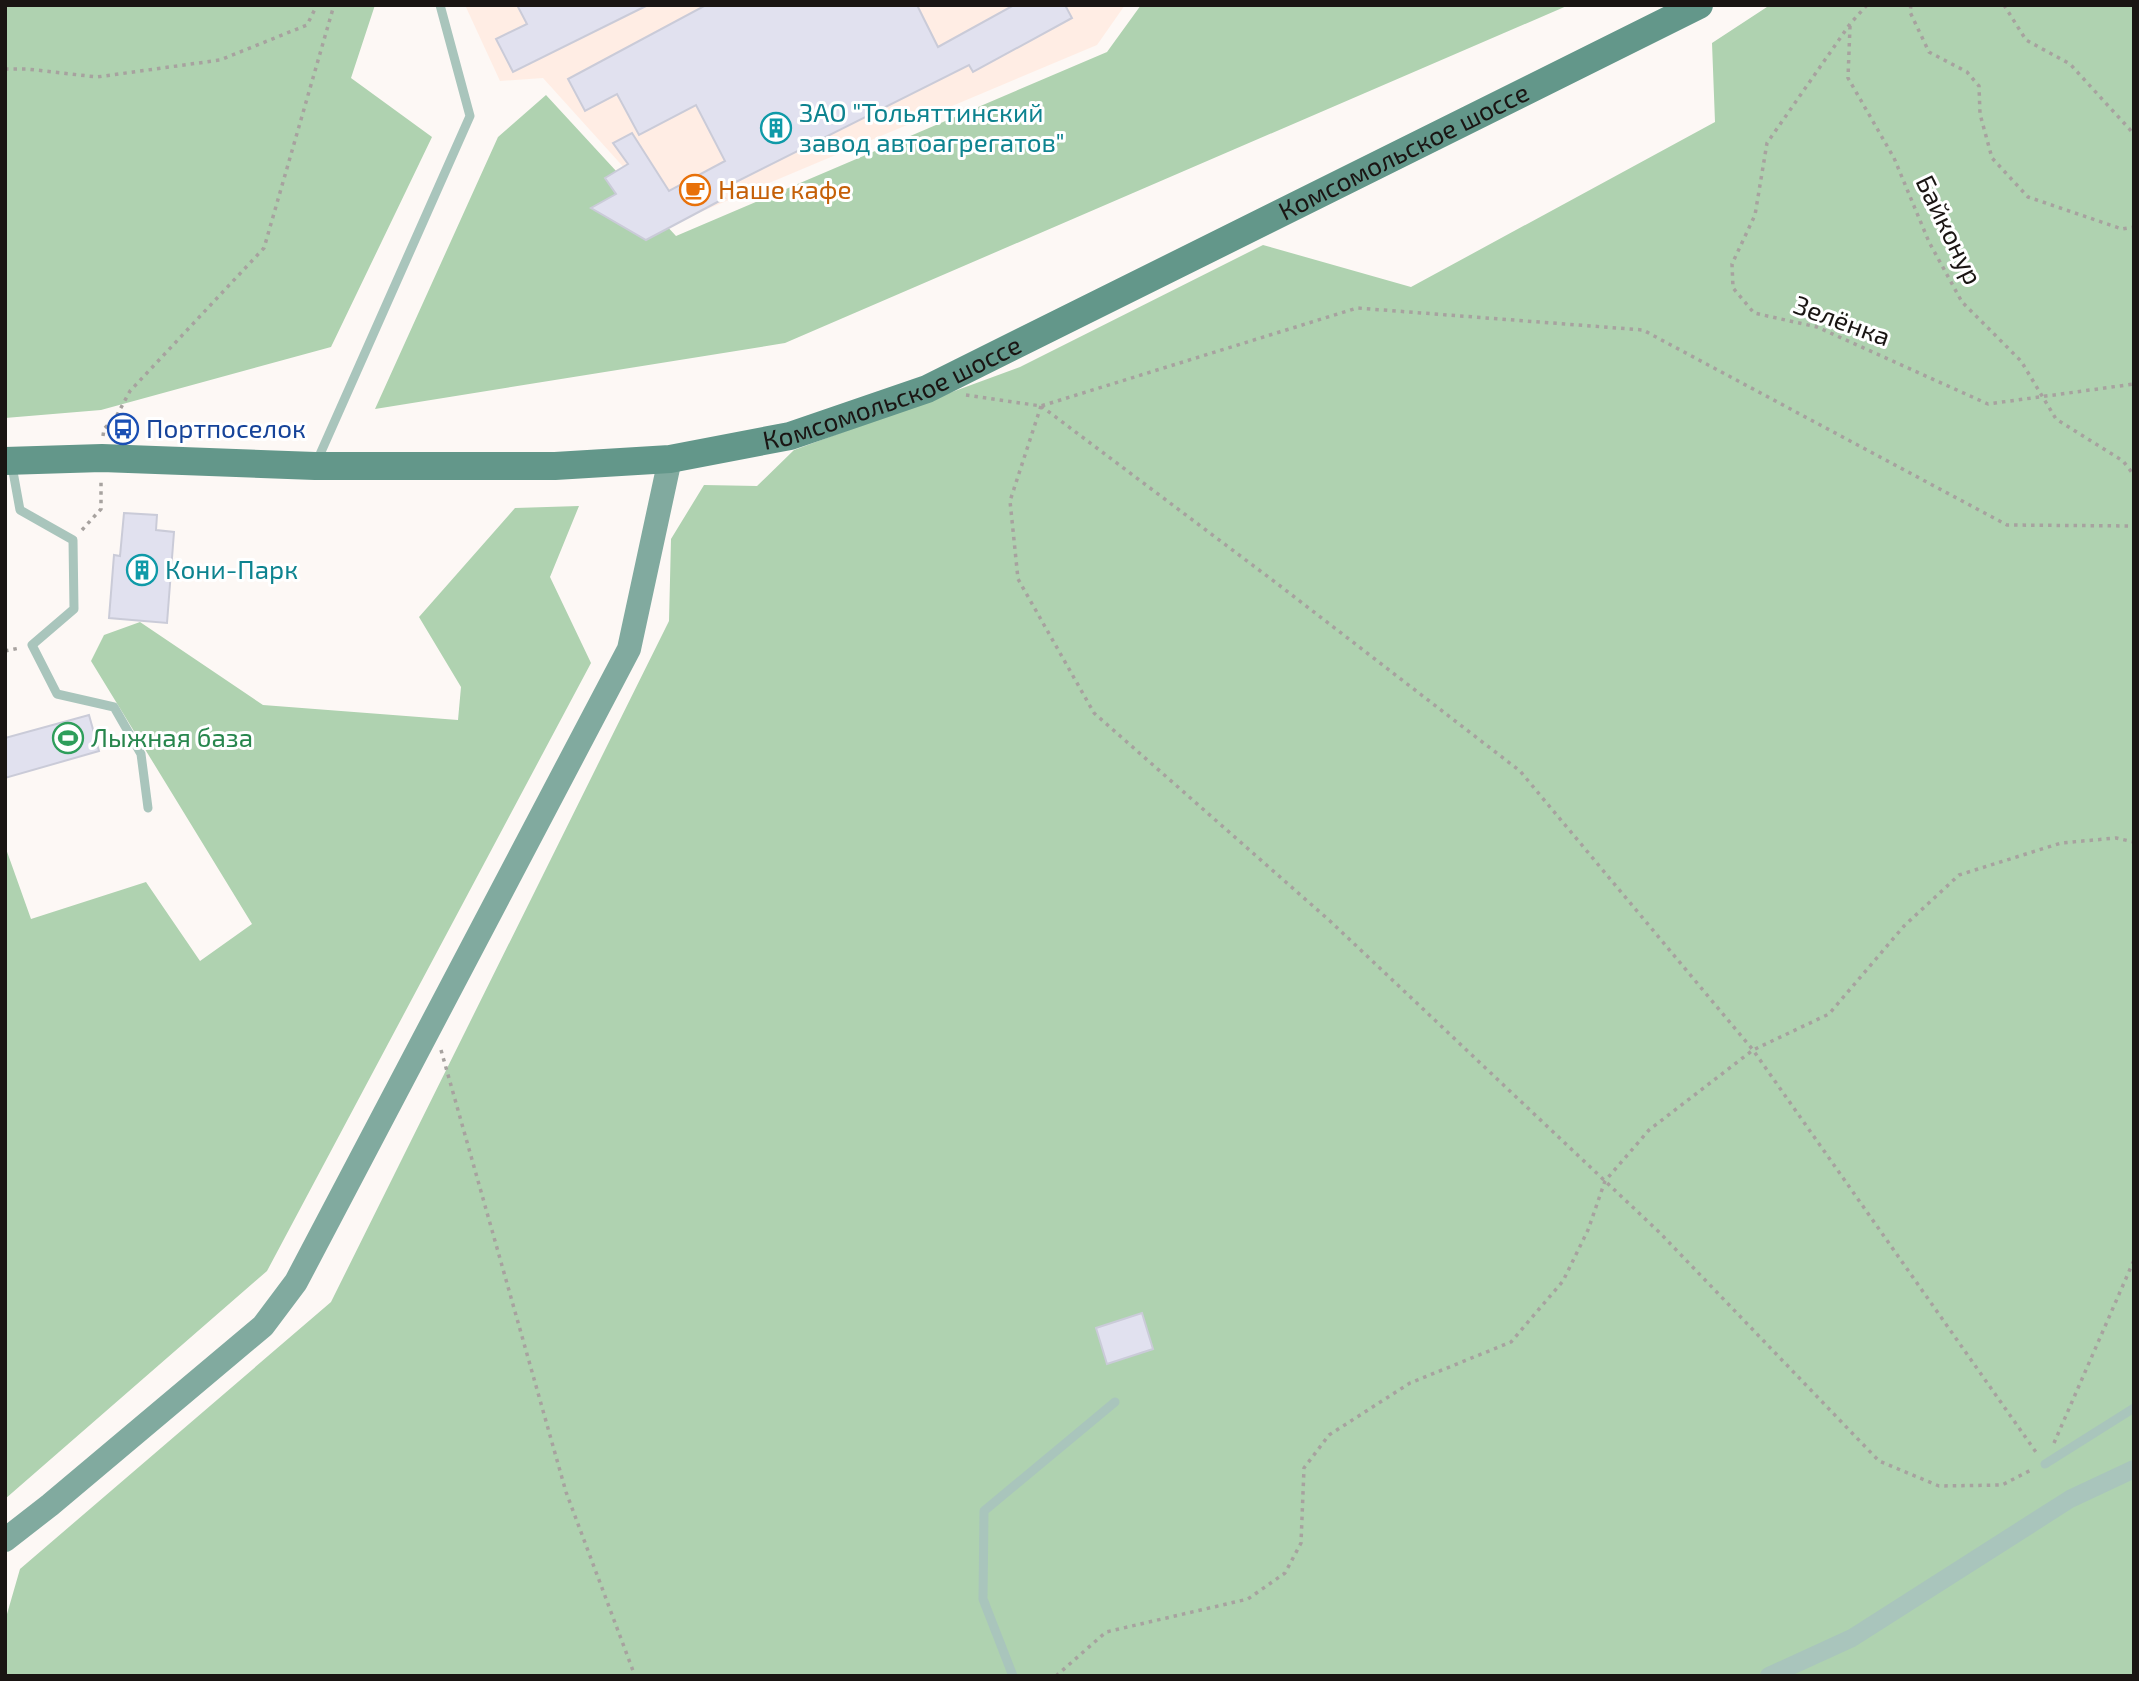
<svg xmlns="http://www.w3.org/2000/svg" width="2139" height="1681" font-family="'Exo 2',sans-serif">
  <rect width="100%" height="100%" fill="#fdf8f5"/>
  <path fill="#ffede4" d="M465 5H1125L1097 45 674 223 543 78 500 81Z"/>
  <path fill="#afd2b0" d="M5 5H375L351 78 432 137 331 347 101 410 5 418Z
    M1141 5H1569L785 343 375 409 498 137 546 95 676 236 1107 52Z
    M1770 5H2134V1676H5V1621L20 1569 331 1302 669 621 671 539 704 485 757 486 794 450 1020 367 1263 245 1411 287 1715 122 1712 43Z
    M579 506 550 577 591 663 267 1271 5 1499V846L31 919 146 882 200 961 252 924 91 661 104 635 140 622 263 705 458 720 461 687 419 617 515 508Z"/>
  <path fill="#e1e1ef" stroke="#cacbd8" stroke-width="2" d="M517 5H648L513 72 496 39 527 24Z
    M706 5H917L938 47 1014 5H1065L1072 18 973 72 969 65 720 190 725 198 646 240 591 208 616 194 605 178 628 164 613 143 632 133 669 191 725 161 696 105 639 135 617 94 585 111 568 79Z
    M124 513 157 515 156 530 174 532 167 623 109 618 114 555 120 556Z
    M89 715 99 751 5 778V738Z
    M1142 1313 1153 1349 1107 1364 1096 1328Z"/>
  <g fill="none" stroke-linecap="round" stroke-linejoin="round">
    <path stroke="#a7a29f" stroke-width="3.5" stroke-dasharray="3.5 5" stroke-linecap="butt" d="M1867 5 1850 24 1767 143 1755 215 1732 264 1733 288 1754 313 1817 327 1988 404 2134 384
      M1911 5 1910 12 1929 52 1967 72 1979 86 1980 114 1992 158 2028 197 2122 229 2134 227
      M2004 5 2026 40 2070 64 2134 134
      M1850 26 1848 78 1894 158 1929 242 1962 302 2021 361 2056 419 2123 461 2134 475
      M5 69H27L97 77 220 60 307 25 317 5
      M966 395 1041 406 1357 308 1643 330 2007 525 2134 526
      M1041 406 1010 501 1018 579 1094 713 1330 921 1659 1232 1879 1461 1939 1486 2002 1485 2033 1469
      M1041 406 1275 582 1520 771 1753 1050 2038 1455
      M103 436 104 429 117 415 130 391 264 248 334 5
      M82 530 101 509V479
      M5 651 20 648
      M441 1050 566 1492 635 1676
      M2054 1443 2134 1260
      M1056 1676 1106 1632 1248 1599 1285 1573 1301 1543 1304 1468 1329 1435 1410 1383 1511 1342 1563 1281 1588 1230 1605 1181 1649 1130 1753 1050 1829 1014 1904 926 1959 875 2061 843 2116 838 2134 842"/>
    <path stroke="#a9c5bc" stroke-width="9" d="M317 461 470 116 440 5
      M12 466 20 510 73 540 74 609 32 645 57 694 114 707 141 754 148 808
      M2045 1464 2134 1408
      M1013 1676 983 1599 984 1511 1115 1402"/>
    <path stroke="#a9c5bc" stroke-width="18" d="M1769 1676 1852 1638 2070 1499 2134 1469"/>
    <path stroke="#81aa9f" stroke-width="24" d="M5 1540 50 1505 263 1326 296 1282 629 649 670 459"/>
    <path stroke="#63978a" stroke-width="28" id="s1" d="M5 461 102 458 315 466H555L670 459 790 436 927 389 1699 5"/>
  </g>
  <defs>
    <g id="building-ring" transform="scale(1.575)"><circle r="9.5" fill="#fff" stroke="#0f9aa8" stroke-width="1.5"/><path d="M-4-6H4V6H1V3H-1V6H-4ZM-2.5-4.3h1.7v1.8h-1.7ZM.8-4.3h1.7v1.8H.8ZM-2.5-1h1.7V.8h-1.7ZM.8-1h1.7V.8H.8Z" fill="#0f9aa8"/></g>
    <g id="cafe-ring" transform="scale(1.575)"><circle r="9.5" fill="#fff" stroke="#e8710a" stroke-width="1.5"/><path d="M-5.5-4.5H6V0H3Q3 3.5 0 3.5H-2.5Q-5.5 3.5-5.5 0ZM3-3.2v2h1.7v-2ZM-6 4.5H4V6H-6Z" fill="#e8710a"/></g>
    <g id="bus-ring" transform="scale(1.575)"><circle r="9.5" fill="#fff" stroke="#1a4fb4" stroke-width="1.5"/><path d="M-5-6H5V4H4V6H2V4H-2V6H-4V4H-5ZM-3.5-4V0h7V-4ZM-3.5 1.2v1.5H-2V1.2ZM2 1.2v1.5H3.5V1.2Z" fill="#1a4fb4"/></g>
    <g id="stadium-ring" transform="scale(1.575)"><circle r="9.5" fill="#fff" stroke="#2e9e5b" stroke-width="1.5"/><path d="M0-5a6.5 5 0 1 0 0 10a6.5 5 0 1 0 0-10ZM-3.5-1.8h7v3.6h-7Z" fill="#2e9e5b"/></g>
  </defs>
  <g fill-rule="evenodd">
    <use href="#building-ring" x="776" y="128"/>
    <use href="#cafe-ring" x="695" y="190"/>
    <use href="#bus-ring" x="123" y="429"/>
    <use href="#building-ring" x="142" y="570"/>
    <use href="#stadium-ring" x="68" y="738"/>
  </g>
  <g text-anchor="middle" stroke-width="6" stroke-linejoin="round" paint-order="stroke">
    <g font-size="26" fill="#0d838f" stroke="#fff" text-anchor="start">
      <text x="799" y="122">ЗАО "Тольяттинский<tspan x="799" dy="30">завод автоагрегатов"</tspan></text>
      <text x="165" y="579">Кони-Парк</text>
    </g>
    <g font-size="26" fill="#1a1513" stroke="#fff">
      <text dy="9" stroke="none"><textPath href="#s1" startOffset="1465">Комсомольское шоссе</textPath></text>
      <text transform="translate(1949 230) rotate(64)" y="9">Байконур</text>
      <text transform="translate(1842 321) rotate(20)" y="9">Зелёнка</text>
      <text dy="9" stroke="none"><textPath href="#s1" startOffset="898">Комсомольское шоссе</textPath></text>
    </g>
    <g font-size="26" fill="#c56008" stroke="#fff" text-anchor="start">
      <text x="718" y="199">Наше кафе</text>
    </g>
    <g font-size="26" fill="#164399" stroke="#fff" text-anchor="start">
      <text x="146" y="438">Портпоселок</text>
    </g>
    <g font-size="26" fill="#27864d" stroke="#fff" text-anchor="start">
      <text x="91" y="747">Лыжная база</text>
    </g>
  </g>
  <rect width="2139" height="1681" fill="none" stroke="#1a1513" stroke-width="14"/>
</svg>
